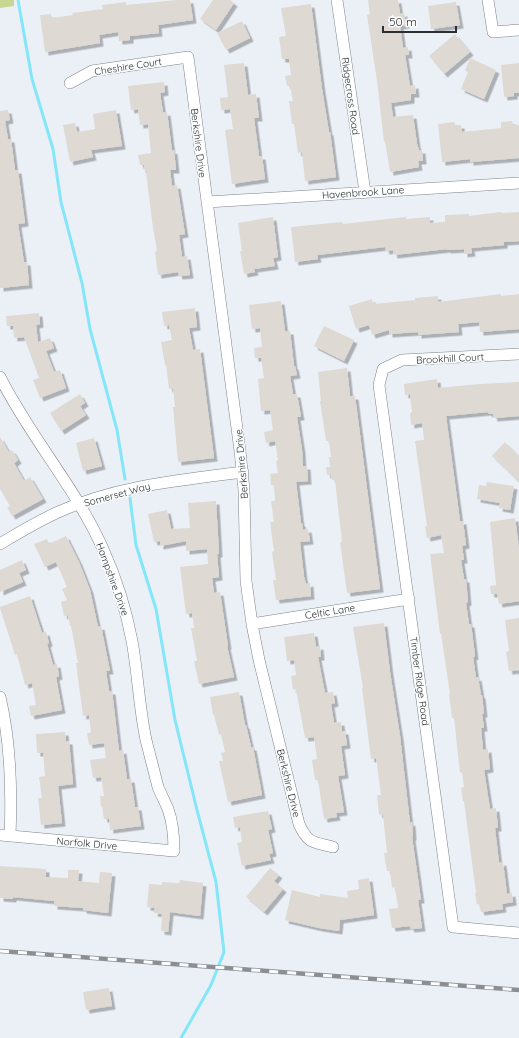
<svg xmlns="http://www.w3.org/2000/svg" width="519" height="1038" font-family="Quicksand,sans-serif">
  <defs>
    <filter id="shadow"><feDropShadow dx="3.5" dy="3.5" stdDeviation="0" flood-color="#0004"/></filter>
  </defs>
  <rect width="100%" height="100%" fill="#ebf0f7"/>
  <path fill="#c8d78f" d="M0 0H14V6L0 8Z"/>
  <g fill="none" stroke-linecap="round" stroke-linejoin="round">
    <path stroke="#83e6f9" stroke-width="3" d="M18 0 32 79 53 149 61 202 82 283 90 329 117 430 125 479
      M130 498 136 545 156 609 175 720 197 810 216 882 224 952 211 985 181 1038"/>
  </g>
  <path fill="#ded9d3" filter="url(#shadow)" d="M177 0H190L193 20 158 25 159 33 130 36V40L119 41 118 32 99 35 100 43 45 52 40 15 51 14 52 18 73 15 72 13 103 9 102 5 126 2V5Z
    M213 0H230L234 3 216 30 200 19Z
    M368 0H398L400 14 404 13 406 25 400 26 403 48 408 47 409 55H405L410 86 415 85 416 94H411V100L391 103 393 117 413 115 417 144 419 150H422L423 161H418L419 167 390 172 385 141 384 142 377 81 367 15 370 14Z
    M456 2 460 25 431 29 428 6Z
    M311 4 322 89 329 132H330L336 177 305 181 302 152 298 153 294 124H292L289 101H293L290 86H287L285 76 291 75 289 59H282L279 37 286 36 281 8Z
    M242 21 250 38 226 50 217 33Z
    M455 34 470 52 444 74 429 56Z
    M470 58 496 70 484 99 461 89 468 72 465 71Z
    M244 63 248 95 256 94 259 118H254L259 156H262L265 179 232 184 225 130 233 129 230 109 221 110 220 98 228 97 224 65Z
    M519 63V93H514V96L504 97 501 65Z
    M164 82 165 92 160 93 163 113 167 112 172 151 174 150 176 170H170L172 186 177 185 185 234 179 235 182 257 187 256 190 275 179 276 178 272 158 275 155 252 157 251 152 221 146 173H145L144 165H140L138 155 151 153 148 124 140 125 138 109 131 110 128 86Z
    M8 110 10 120 5 121 8 139H11L15 170H18L25 223 18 224 24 262H27L29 285 0 288V111Z
    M116 110 122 146 91 150 93 157 70 162 63 125 75 123 77 132 95 129 93 114Z
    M512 121 513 125H519V158L470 162V159L442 162 438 124 454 122 455 125H461L462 132 501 128V122Z
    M501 212V213L519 212V241L504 242V245L471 248 472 253 464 254V249L447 250V249L394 255 393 250 386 251 385 247 317 255 318 259 295 262 291 227 342 222 343 224 406 217V219L430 217V223L445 222V215L469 214V216Z
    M273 217 278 257 273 258 275 266 254 269 255 272 244 274 240 251H242L238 223Z
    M501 294V296L519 294V329L480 332 479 322 458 324 459 332 418 335V332L389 334V330L372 335 369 325 356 329 349 306 372 299 373 304 415 300V298L438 296V302Z
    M281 301 285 331H290L294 366H295L297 375 290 376 293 394H297L301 417H297L302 450 303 466H307L308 481 296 482 301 523H302L303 530 308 529 310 541 300 542 304 577 306 584 310 583 311 596 276 600 273 580H276L272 552 274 551 270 522H274L271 501H275L274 485H271L270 474 278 473 276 461 278 460 275 441 266 443 264 432 273 430 270 410 261 411 258 379 264 378 261 358H255L254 348 262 347 260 328 252 329 249 305Z
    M195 308 197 327 189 328 193 350 200 349 214 458 178 462 173 407H175L173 388 169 389 166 365H165L161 342 172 340 169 325 164 326 162 312Z
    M39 313 40 324 36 325 38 342 50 338 54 348 46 351 54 372 60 370 66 388 40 398 33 380 39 378 24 337 14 338 13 326H7L6 316Z
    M324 326 354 340 344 361 314 346Z
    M347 368 350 396H355L380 589 347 593 340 542H342L335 480H332L331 475H327L326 467H330L329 457H331L329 441H326L320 401H321L318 372Z
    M437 379 438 388 479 384 519 382V416L494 418 493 414H489L488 412 446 416 460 521H463L466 545 462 546 464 560H461L464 579H466L468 602 466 603 469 624H471L475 656 473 657 476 678 478 677 481 695H482L484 714H482L484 728H481L483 750 488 749 490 769 484 770 490 809 496 808 498 828H495L499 863 503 862 507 894 512 893 513 902 502 904 503 909 481 912 479 904 477 905 475 893H476L464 801H463L461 788 464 787 462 772 460 773 454 718H452L449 694H450L441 633 440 634 430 554 444 553 441 535 427 538 425 526H427L415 441 424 440 422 423 411 425 410 413 412 412 410 394 405 395 404 384Z
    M80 394 85 403 80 406 86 415 61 431 50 413Z
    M0 437 9 452 12 450 18 460 14 463 24 481 30 477 43 499 12 516 7 507 10 506 0 489Z
    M94 438 102 466 83 471 76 443Z
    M505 442 519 456V482L492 456Z
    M487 482 514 486 510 510 499 508 500 503 477 499 479 485 486 486Z
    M216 501 219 554H217L219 577 212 578 214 593 220 592 228 646H227L234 677 199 684 194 661H197L191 628H194L192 613 186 614 180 567 208 564 207 549 186 551V541L160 546V541L154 542 148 514 167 510 171 529 190 528 188 503Z
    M515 518 519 548V601L499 604 497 594H491L490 586 496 585 490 522Z
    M66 536 79 562 90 590 98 627 101 626 110 671H106L109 691H112L119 751 123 750 127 779H131L135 807H138L141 826 110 830 109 819H104L102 806 101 807 100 796H104L101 777 93 778 90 760 106 758 104 743 89 745 87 733H91L89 715 83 716 76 663H78L71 626H70L68 615 64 616 61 602 67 600 62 589 67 587 56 562 45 567 34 544 47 539 49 544Z
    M22 560 26 570 19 573 23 582 0 592V570Z
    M30 596 42 633 46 632 49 643 47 644 53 665 57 664 59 676 56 677 62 710 31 716 29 706 36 705 32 683 25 685 17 654 15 655 0 608V607Z
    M519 618V670L509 671 506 652 509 651 505 620Z
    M384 623 390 672 400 736 410 823 412 822 413 837H412L421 900H418L422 928 411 929 410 926 392 928 389 909 398 908 395 887 392 888 390 871H387L384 853H387L383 814 379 815 377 795H381L376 758 371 759 362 688H363L353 627Z
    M314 633 316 647 320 646 321 657H318L325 693 333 692 335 703 331 704 334 723 341 722 342 731H345L347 745 341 746 345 775 338 776 344 812 336 813 337 817 324 819 318 780H315L312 760 317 759 314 737 305 738 296 689 293 690 291 676 296 675 294 660 287 661 284 637Z
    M239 692 245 725H246L251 747H253L262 795 228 802 219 761H223L221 753 225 752 221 734 219 735 214 715H213L210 697Z
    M65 732 66 741H69L73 784 58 786 62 823 41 825 38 798H42L39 777 45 776 43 753H37L36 734Z
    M268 811 272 829 268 830 273 853 269 854 271 860 242 866 237 843 242 842 240 827 235 828 233 817Z
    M0 866 46 869V877L68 878V870H79L78 881 99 883 100 872 112 873 108 913 83 910V908L54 906V901L13 897V899L0 898Z
    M270 868 279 875 274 881 283 889 264 912 246 897Z
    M369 878 374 915 340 920 339 931 319 928 285 920 292 890 320 897V894L348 898 347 891 359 889 358 880Z
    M180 880 203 883 200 916 170 912 168 932 161 931 162 914 154 913 155 908 147 907 149 884 162 885V882L179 883Z
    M109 988 112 1006 86 1010 83 992Z"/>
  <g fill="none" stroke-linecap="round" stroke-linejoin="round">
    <g stroke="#7e8389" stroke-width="12">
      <path id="minor" d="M337 0 365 192
        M488 0 493 32 519 30
        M70 83 92 71 188 57 240 451 244 490 246 581 252 624 259 660 299 824C308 844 313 842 333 847
        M207 202 519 183
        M519 354 402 360 383 369 379 385 453 927 519 933
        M0 377C30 437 76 488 103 549 116 578 126 609 132 641 138 674 139 707 146 740 150 756 154 771 158 787 161 794 165 802 168 809 173 823 174 836 174 851L0 835
        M0 544C18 533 37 522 56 513 115 486 180 480 243 472
        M252 624 409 599
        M0 697C11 743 12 789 10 836"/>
    </g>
    <use href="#minor" stroke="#fff" stroke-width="11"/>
    <g stroke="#8b8f93" stroke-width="4.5">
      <path id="rail" d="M0 951 519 990"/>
    </g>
    <use href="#rail" stroke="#fcfdfe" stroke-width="3" stroke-dasharray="9" stroke-linecap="butt"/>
  </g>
  <g text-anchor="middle" stroke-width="3" stroke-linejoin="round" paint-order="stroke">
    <g font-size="10" fill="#2c2e30" stroke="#fcfdfe">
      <text transform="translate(128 66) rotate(-9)" y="4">Cheshire Court</text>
      <text transform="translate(351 96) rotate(82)" y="4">Ridgecross Road</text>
      <text transform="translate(199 143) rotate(83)" y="4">Berkshire Drive</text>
      <text transform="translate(363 192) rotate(-4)" y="4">Havenbrook Lane</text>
      <text transform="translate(450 358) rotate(-3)" y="4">Brookhill Court</text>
      <text transform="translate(241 464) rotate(-95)" y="4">Berkshire Drive</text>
      <text transform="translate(117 494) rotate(-15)" y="4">Somerset Way</text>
      <text transform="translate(113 579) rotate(70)" y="4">Hampshire Drive</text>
      <text transform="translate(330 611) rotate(-9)" y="4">Celtic Lane</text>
      <text transform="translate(420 681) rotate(82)" y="4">Timber Ridge Road</text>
      <text transform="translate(289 783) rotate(76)" y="4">Berkshire Drive</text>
      <text transform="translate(87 843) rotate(5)" y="4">Norfolk Drive</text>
    </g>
  </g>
  <path d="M383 26v6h73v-6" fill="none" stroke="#2c2e30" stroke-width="2"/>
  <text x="389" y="26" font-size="12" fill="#2c2e30" stroke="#fcfdfe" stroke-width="3" paint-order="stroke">50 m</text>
</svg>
